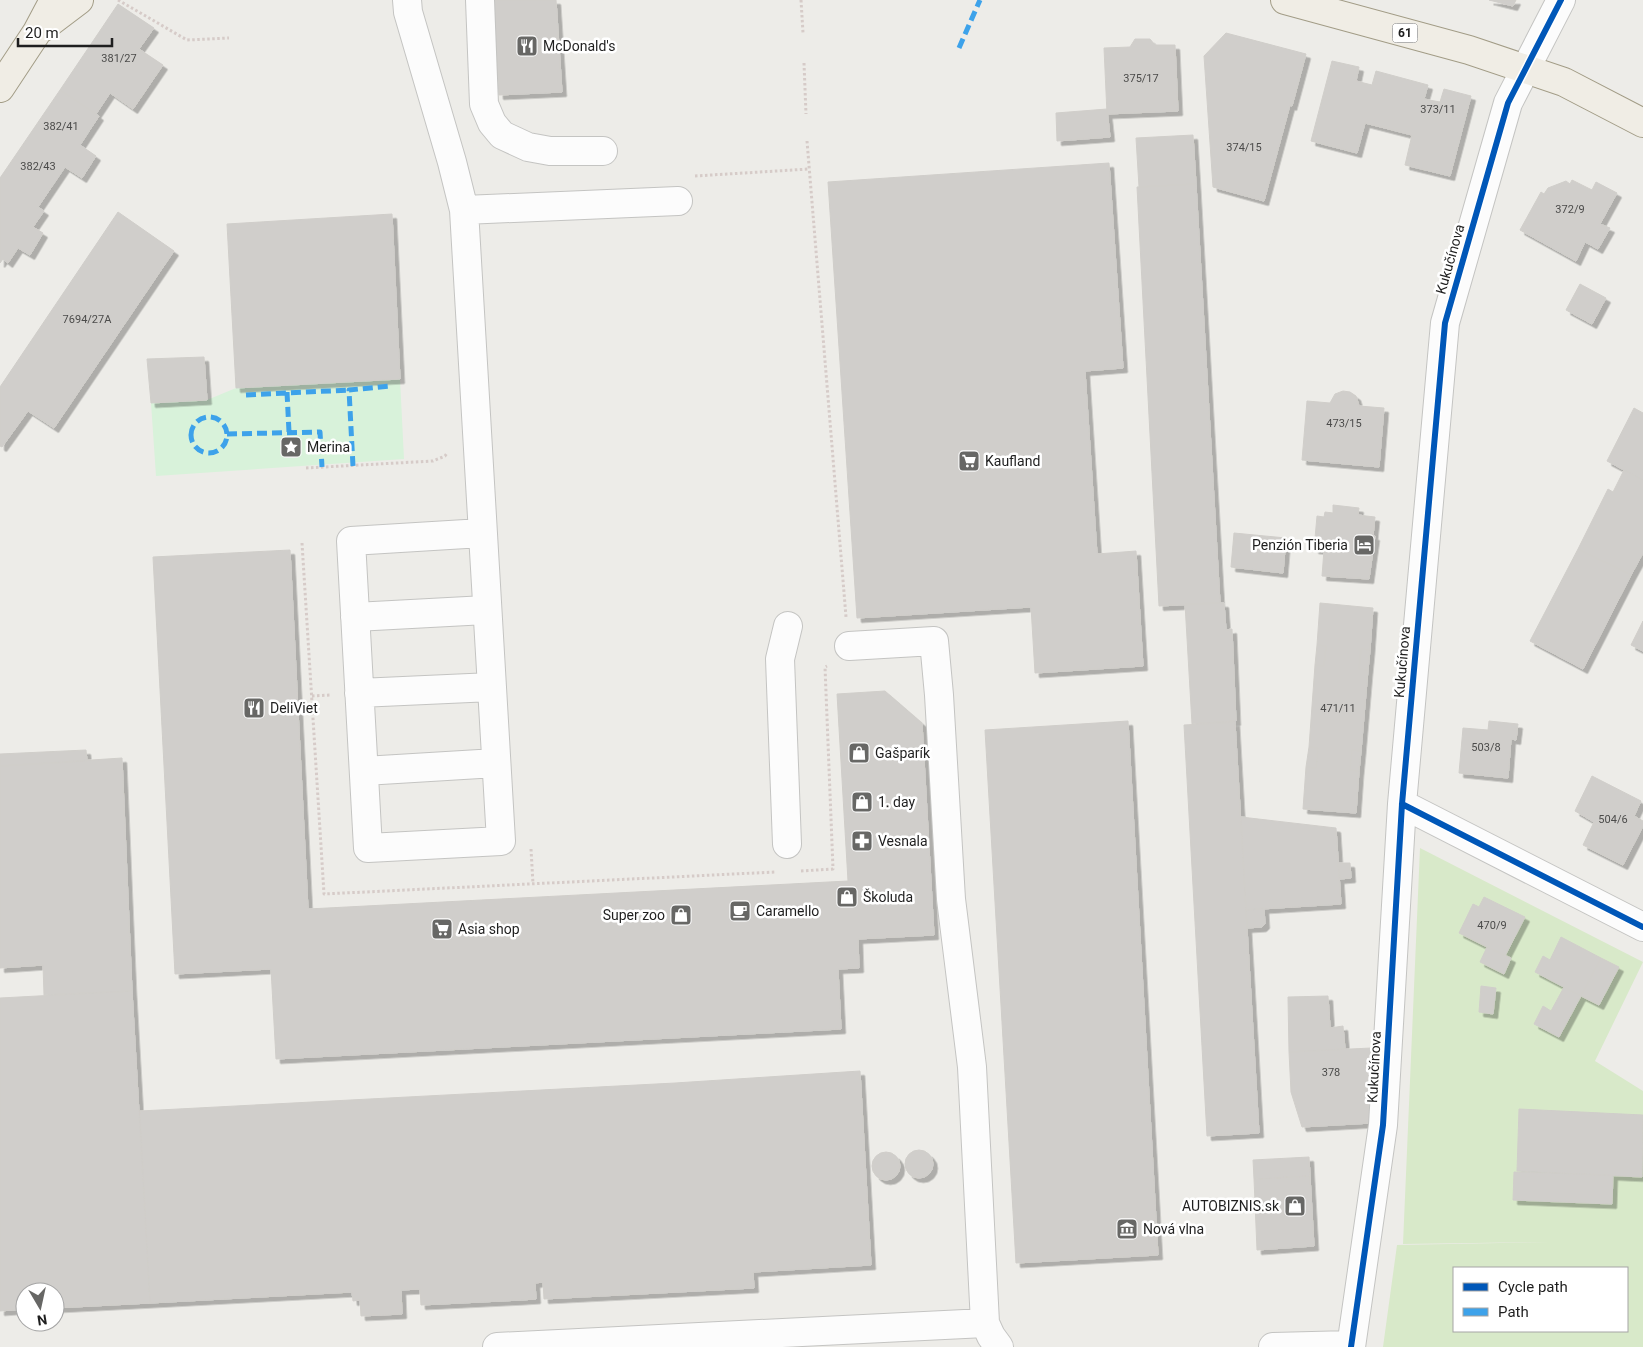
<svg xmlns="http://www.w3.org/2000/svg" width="1643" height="1347" font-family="Roboto,sans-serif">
  <defs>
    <filter id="shadow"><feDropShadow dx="4.5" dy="4.5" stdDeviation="0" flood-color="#0004"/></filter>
  </defs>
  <rect width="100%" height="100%" fill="#edece8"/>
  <path fill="#d8e9c9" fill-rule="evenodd" d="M1420 848 1643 962 1595 1061 1643 1091V1347H1383L1397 1245 1551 1242 1403 1244ZM1454 1268H1627V1331H1454Z"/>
  <path fill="#d8f2da" d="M400 379 404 459 156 476 151 403 207 400 236 388Z"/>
  <path fill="#d0cecb" stroke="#d0ceca" filter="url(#shadow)" d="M493 0H556L562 92 499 95Z
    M1489 0H1516L1513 6Z
    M118 4 154 28 139 49 163 65 133 109 110 93 96 114 60 90Z
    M1226 33 1306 54 1292 106 1290 105 1264 201 1213 187 1204 56Z
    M1135 39H1150L1155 45H1175L1178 111 1107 114 1104 48 1130 47Z
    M1332 61 1359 67 1356 81 1372 85 1376 71 1428 85 1424 99 1440 102 1444 89 1471 96 1450 176 1405 165 1412 135 1365 123 1357 153 1311 141Z
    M60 90 99 116 80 145 96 156 82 178 65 167 38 207 44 211 33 227 43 233 30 255 18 248 8 263 3 259 0 263V178Z
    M1107 109 1110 137 1057 141 1056 113Z
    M1193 135 1196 184 1139 187 1136 138Z
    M1109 163 1123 368 1085 371 1097 554 1136 551 1143 666 1035 673 1031 607 857 618 828 182Z
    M1572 180 1592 190 1596 182 1617 193 1600 224 1610 228 1598 249 1585 242 1576 261 1520 230 1541 192 1544 194 1548 188 1566 181 1570 184Z
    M1196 184 1220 603 1159 606 1137 187Z
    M118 212 174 251 54 428 28 411 2 447 0 446V387Z
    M392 214 400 379 236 388 227 224Z
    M1580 284 1606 298 1592 324 1566 310Z
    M204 357 207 400 151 403 147 359Z
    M1343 391 1350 392 1356 396 1359 406 1384 408 1379 467 1302 460 1307 401 1330 403 1335 394Z
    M1634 408 1643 413V480L1607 461Z
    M1624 470 1643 480V553L1631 575 1578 549 1608 489 1613 492Z
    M1333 505 1359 508 1358 515 1375 517 1373 536H1375L1369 579 1322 576 1324 550 1314 549 1317 516 1324 517 1325 512 1333 513Z
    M1234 533 1286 538 1283 573 1231 567Z
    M1578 549 1631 575 1583 669 1530 641Z
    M290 550 308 909 848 881 837 694 885 691 922 723 934 935 858 939 859 968 838 969 841 1029 276 1059 271 969 175 974 153 557Z
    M1220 603H1224L1226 630 1232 629 1236 721 1192 724 1185 604Z
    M1320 603 1373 608 1370 650 1361 649 1359 669 1368 670 1361 751 1352 750 1350 770 1359 771 1356 813 1303 809 1306 767 1316 768 1318 748 1309 747 1315 665 1324 666 1326 646 1317 645Z
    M1643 621V651L1631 645Z
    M1317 645 1326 646 1324 666 1315 665Z
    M1361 649 1370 650 1368 670 1359 669Z
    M1128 721 1158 1255 1016 1263 985 730Z
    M1489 721 1518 724 1516 740 1511 739 1508 778 1459 773 1463 728 1488 730Z
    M1235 722 1259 1133 1207 1136 1184 725Z
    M1309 747 1318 748 1316 768 1306 767Z
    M86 750 87 761 0 766V754Z
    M1352 750 1361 751 1359 771 1350 770Z
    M122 758 132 991 44 995 43 965 0 968V766Z
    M1592 776 1641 801 1634 816 1643 821V826L1623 865 1583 845 1594 822 1575 811Z
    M1241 817 1336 828 1341 904 1246 910Z
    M1338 863H1350L1351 878 1340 879Z
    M1484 897 1525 917 1505 956 1459 933 1473 904 1479 907Z
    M1264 908 1265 924 1262 927 1247 928 1246 910Z
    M1561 937 1601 958 1581 996 1535 972 1543 956 1550 960Z
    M1487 947 1511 958 1504 974 1480 962Z
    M1601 958 1619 967 1599 1005 1581 996Z
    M1481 986 1496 988 1493 1014 1479 1012Z
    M1564 987 1581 996 1559 1037 1534 1024 1543 1006 1551 1011Z
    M132 991 150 1303 55 1308V1292H25V1309L0 1311V998Z
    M1328 996 1330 1028 1343 1026 1345 1049 1289 1052 1288 997Z
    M1371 1048 1374 1109 1372 1123 1302 1127 1291 1092 1289 1052Z
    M860 1071 871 1265 753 1272 754 1288 544 1299 543 1282 535 1283 536 1299 521 1300 421 1305 420 1289 401 1290 402 1314 361 1316 360 1300 353 1301 352 1292 150 1303 140 1111 675 1083Z
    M1519 1109 1643 1115 1642 1177 1517 1171Z
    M905 1164a14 14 0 1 1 28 0a14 14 0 1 1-28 0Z
    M872 1166a14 14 0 1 1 28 0a14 14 0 1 1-28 0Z
    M1309 1157 1310 1176 1254 1179 1253 1160Z
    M1514 1172 1613 1175 1612 1204 1513 1200Z
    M1310 1176 1314 1246 1257 1250 1254 1179Z"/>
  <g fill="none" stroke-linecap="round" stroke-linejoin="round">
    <g stroke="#c4c4c2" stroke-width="30">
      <path id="minor" d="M407 0 408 12 452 162 464 210 501 841 368 848 351 541 482 533
        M480 0 484 104 492 123 502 135 528 147 550 151H603
        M464 210 678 201
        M355 617 486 610
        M849 646 934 641 939 695 951 899 972 1067 985 1323 991 1336 999 1347
        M359 693 492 687
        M364 771 496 763
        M1402 804 1643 927
        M787 844 780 659 788 626
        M497 1347 985 1323
        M1273 1347 1351 1345
        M1351 1347 1383 1125 1402 804 1445 323 1508 103 1561 0"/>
    </g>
    <g stroke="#a29c86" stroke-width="30">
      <path id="major" d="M1285 0 1469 50 1564 82 1643 123
        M42 28 79 0
        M0 88 37 32 54 0"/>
    </g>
    <path stroke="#d6cbc8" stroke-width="3" stroke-dasharray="2.5 2.5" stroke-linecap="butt" d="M118 0 187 40 229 38
      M801 0 803 33
      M804 63 806 114
      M807 141 846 617
      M695 176 809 169
      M306 468 433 461 445 456 447 453
      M302 543 324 894 775 872
      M312 696 331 695
      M531 849 533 884
      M801 871 833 869 825 667 827 666"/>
    <use href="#minor" stroke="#fcfcfc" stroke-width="28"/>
    <use href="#major" stroke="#f0ede5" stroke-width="28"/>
    <path stroke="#3da2ea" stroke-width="5" stroke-dasharray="10 5" stroke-linecap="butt" d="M959 48 980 0
      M287 392 289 432
      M246 395 349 390
      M191 435a18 18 0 1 1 36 0a18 18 0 1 1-36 0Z
      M227 434 320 432 322 467
      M353 466 349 390 390 386"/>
    <g stroke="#fff" stroke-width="9">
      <path id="cycleway" d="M1402 804 1643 927
        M1351 1347 1383 1125 1402 804 1445 323 1508 103 1561 0"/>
    </g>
    <use href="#cycleway" stroke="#0057b8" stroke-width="6"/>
  </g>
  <defs>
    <g id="restaurant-square" transform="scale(1.125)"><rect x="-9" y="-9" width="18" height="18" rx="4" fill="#676765" stroke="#fff"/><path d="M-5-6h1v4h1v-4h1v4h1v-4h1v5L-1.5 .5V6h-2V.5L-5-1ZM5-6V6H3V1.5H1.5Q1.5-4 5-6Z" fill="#fff"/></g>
    <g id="sight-square" transform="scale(1.125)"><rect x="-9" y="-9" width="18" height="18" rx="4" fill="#676765" stroke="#fff"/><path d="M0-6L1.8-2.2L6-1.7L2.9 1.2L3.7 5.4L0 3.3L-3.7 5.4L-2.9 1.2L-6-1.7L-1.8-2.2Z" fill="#fff"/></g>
    <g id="supermarket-square" transform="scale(1.125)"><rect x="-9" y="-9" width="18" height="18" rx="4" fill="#676765" stroke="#fff"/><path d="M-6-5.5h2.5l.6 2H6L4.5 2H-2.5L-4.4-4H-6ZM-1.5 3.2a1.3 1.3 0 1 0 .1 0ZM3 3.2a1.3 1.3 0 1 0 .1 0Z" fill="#fff"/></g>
    <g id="hotel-square" transform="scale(1.125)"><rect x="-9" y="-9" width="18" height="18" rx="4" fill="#676765" stroke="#fff"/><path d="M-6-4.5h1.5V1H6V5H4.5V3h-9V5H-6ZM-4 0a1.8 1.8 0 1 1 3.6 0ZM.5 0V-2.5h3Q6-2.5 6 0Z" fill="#fff"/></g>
    <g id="shop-square" transform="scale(1.125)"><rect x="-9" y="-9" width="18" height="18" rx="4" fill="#676765" stroke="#fff"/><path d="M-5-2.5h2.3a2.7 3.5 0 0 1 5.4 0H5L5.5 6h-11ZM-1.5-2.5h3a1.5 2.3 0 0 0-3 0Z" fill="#fff"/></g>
    <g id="pharmacy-square" transform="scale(1.125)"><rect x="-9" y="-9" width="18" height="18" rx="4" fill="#676765" stroke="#fff"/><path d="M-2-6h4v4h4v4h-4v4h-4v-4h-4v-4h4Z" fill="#fff"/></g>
    <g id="cafe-square" transform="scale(1.125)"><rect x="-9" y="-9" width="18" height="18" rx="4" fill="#676765" stroke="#fff"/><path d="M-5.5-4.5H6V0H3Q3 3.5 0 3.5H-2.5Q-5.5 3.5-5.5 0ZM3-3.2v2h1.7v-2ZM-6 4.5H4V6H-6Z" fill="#fff"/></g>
    <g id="museum-square" transform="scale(1.125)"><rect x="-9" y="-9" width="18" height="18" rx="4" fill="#676765" stroke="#fff"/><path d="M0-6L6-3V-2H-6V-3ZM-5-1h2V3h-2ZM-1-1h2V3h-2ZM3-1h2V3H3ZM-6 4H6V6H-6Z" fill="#fff"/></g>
  </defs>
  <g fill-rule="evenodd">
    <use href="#restaurant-square" x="527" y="46"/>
    <use href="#sight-square" x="291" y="447"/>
    <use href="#supermarket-square" x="969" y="461"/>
    <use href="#hotel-square" x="1364" y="545"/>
    <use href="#restaurant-square" x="254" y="708"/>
    <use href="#shop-square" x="859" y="753"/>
    <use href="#shop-square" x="862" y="802"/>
    <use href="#pharmacy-square" x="862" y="841"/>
    <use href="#shop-square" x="847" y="897"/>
    <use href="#cafe-square" x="740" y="911"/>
    <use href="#shop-square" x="681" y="915"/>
    <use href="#supermarket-square" x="442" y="929"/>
    <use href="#shop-square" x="1295" y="1206"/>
    <use href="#museum-square" x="1127" y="1229"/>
  </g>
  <g text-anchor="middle" stroke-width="5" stroke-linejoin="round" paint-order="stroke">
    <g font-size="11" fill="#4b4b4a">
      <text x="119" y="62">381/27</text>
      <text x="1141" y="82">375/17</text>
      <text x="1438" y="113">373/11</text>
      <text x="61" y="130">382/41</text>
      <text x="1244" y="151">374/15</text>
      <text x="38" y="170">382/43</text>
      <text x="1570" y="213">372/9</text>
      <text x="87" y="323">7694/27A</text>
      <text x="1344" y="427">473/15</text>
      <text x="1338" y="712">471/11</text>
      <text x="1486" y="751">503/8</text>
      <text x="1613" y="823">504/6</text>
      <text x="1492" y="929">470/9</text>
      <text x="1331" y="1076">378</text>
    </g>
    <rect fill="#fff" stroke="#626262" stroke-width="1" x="1392.5" y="23.5" width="25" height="19" rx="4"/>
    <g font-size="12" font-weight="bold" fill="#1f1f1f">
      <text x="1405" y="37">61</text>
    </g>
    <g font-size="14" fill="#1f1f1f" stroke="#fff" text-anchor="start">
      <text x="543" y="51">McDonald's</text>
      <text x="307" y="452">Merina</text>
      <text x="985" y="466">Kaufland</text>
      <text x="1348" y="550" text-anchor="end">Penzión Tiberia</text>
      <text x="270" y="713">DeliViet</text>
      <text x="875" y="758">Gašparík</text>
      <text x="878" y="807">1. day</text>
      <text x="878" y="846">Vesnala</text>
      <text x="863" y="902">Školuda</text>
      <text x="756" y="916">Caramello</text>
      <text x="665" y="920" text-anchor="end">Super zoo</text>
      <text x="458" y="934">Asia shop</text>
      <text x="1279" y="1211" text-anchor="end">AUTOBIZNIS.sk</text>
      <text x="1143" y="1234">Nová vlna</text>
    </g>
    <g font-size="14" fill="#1f1f1f" stroke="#fff">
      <text transform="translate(1450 259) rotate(-74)" y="5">Kukučínova</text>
      <text transform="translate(1402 662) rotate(-85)" y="5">Kukučínova</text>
      <text transform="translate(1374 1067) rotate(-87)" y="5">Kukučínova</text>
    </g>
  </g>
  <rect x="1453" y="1267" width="175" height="65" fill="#ffffff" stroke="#a5a5a5"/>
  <rect x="1463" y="1283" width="25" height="8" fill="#0057b8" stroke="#a5a5a5"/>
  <text x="1498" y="1292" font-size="15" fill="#1f1f1f">Cycle path</text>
  <rect x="1463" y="1308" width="25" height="8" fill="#3da2ea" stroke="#a5a5a5"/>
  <text x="1498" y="1317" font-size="15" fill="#1f1f1f">Path</text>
  <g transform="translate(40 1307) rotate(171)"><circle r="24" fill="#ffffff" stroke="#a5a5a5"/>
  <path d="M0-4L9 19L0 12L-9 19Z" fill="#676765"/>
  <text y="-8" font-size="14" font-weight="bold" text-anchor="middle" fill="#1f1f1f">N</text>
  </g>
  <path d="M18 38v8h94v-8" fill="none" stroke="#1f1f1f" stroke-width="2.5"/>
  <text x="25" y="38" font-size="15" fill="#1f1f1f" stroke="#ffffff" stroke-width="4" paint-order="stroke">20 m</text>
</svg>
